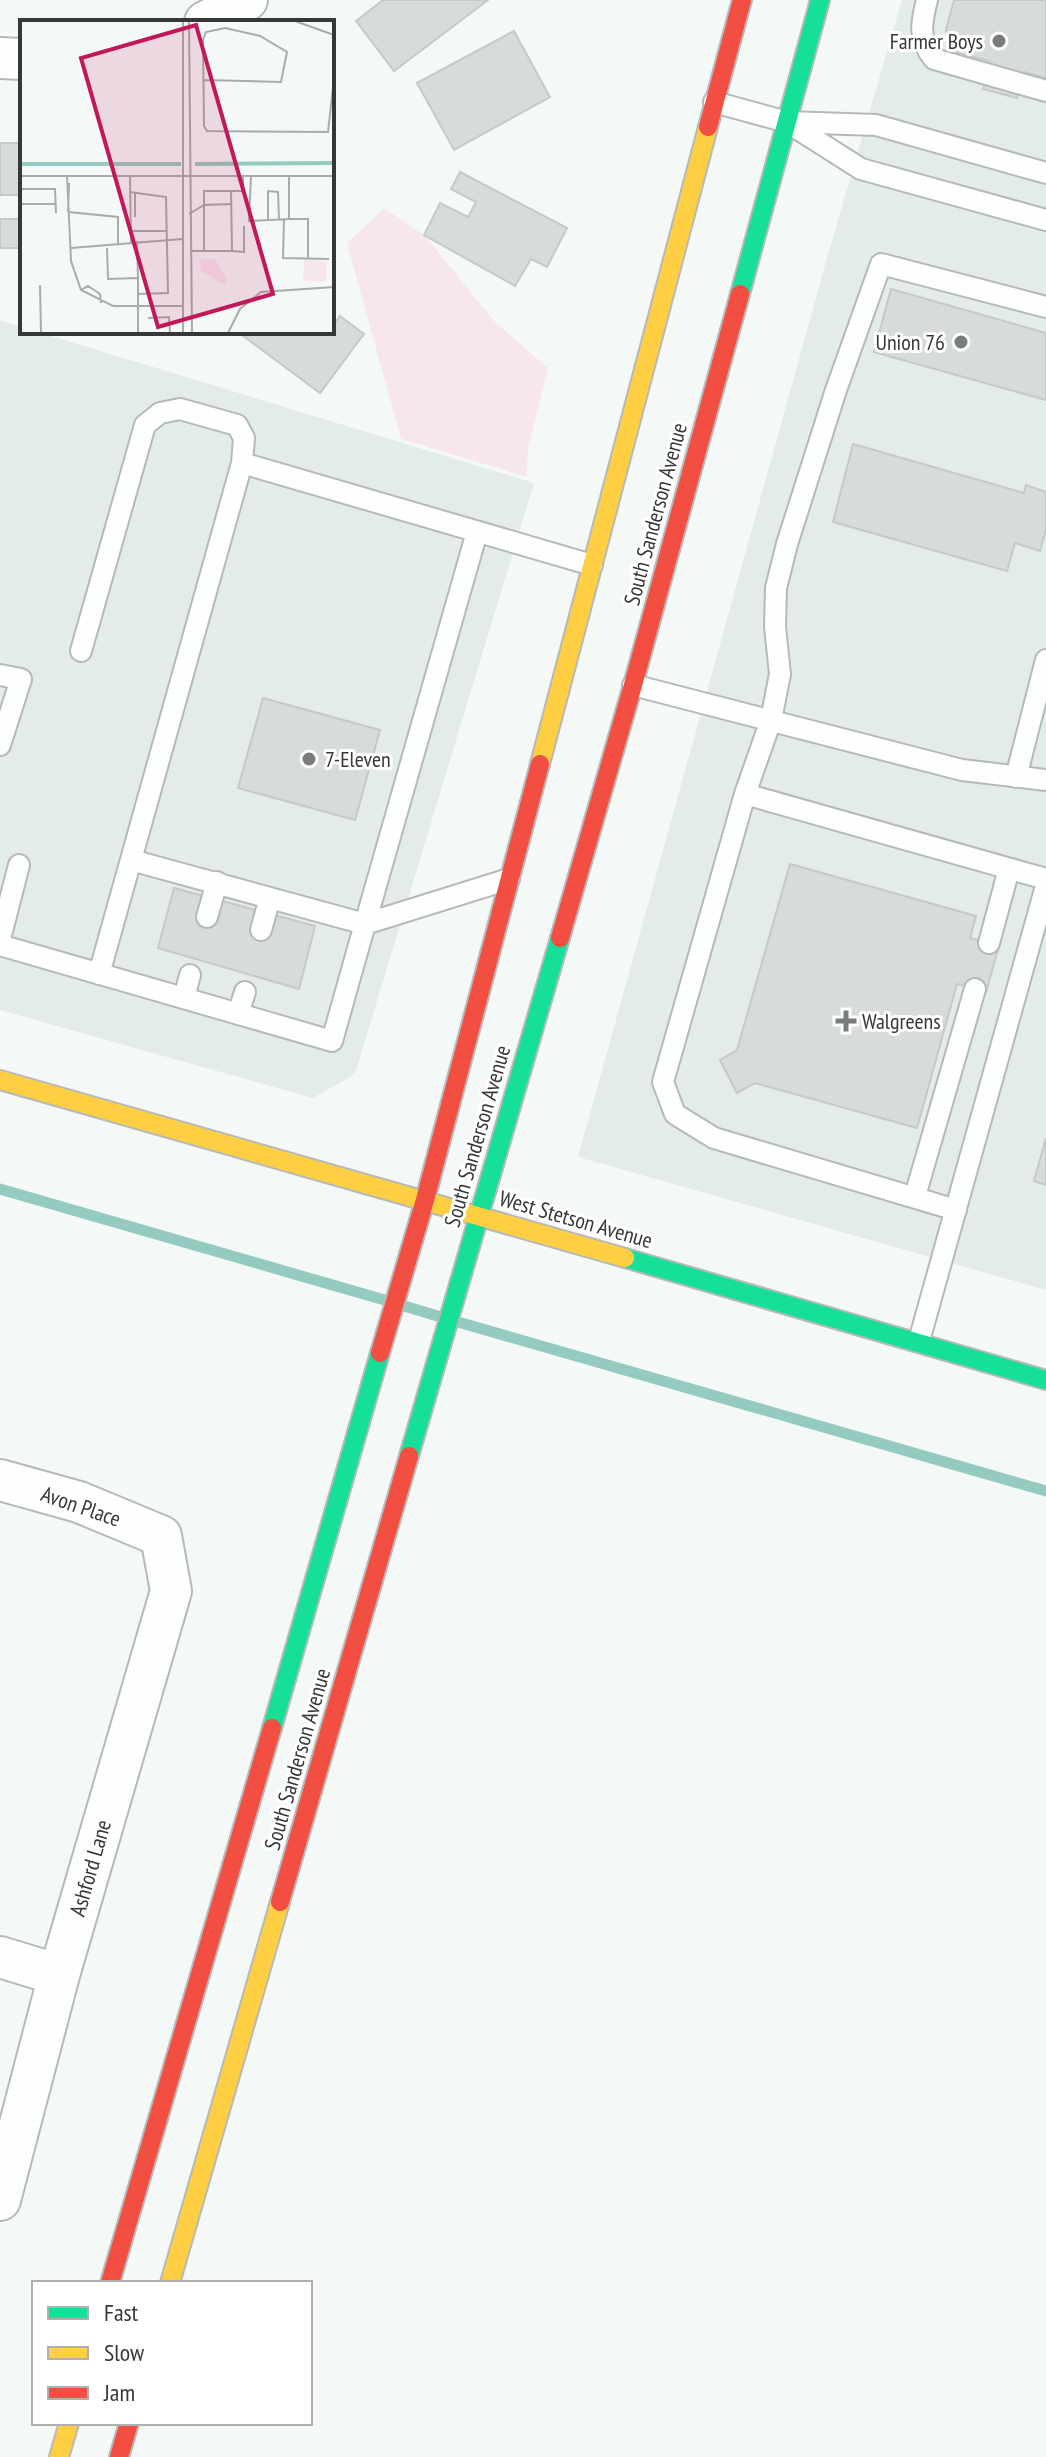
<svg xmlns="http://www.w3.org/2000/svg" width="1046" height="2457" font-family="'PT Sans Narrow',sans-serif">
  <rect width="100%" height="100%" fill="#f4f9f7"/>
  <path fill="#e3ecea" d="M902 0H1046V1290L578 1157 827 258Z
    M0 320 22 327V332H38L534 483 355 1074 313 1098 0 1010Z"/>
  <path fill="#f8e6ee" d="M384 208 424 235 496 323 548 368 528 448 527 477 401 439 347 243Z"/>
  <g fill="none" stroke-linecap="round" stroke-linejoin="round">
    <path stroke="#94cabf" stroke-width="11" d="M0 1189 388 1301
      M404 1306 441 1317
      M458 1322 1046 1491"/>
  </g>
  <path fill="#d7dbda" stroke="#c5c9c7" stroke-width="2" d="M383 0H488L394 71 356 21Z
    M954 0H1046V78L1024 72 1017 98 983 89 990 61 957 53 946 30Z
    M514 31 550 97 454 150 417 83Z
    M0 143H22V195H0Z
    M460 172 567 228 547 267 531 259 515 286 424 235 440 203 468 217 476 202 451 189Z
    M0 219H22V248H0Z
    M891 289 1046 333V400L874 352Z
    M340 316 364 334 320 393 238 332H322L326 335 332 332V327Z
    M853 444 1024 493 1026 485 1046 492V529L1040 551 1015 543 1007 571 833 522Z
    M263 698 380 730 355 820 238 788Z
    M790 864 976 916 970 938 999 946 986 992 957 984 917 1128 755 1083 737 1093 720 1060 737 1050Z
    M174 888 315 926 299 989 158 948Z
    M1046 1138V1185L1034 1181Z"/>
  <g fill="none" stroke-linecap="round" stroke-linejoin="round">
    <g stroke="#b6b9b8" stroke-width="24">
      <path id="lane" d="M927 0C921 23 918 39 934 59L1046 91
        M714 102 787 122
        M1046 173 876 125 787 122 861 169 1046 220
        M81 651 145 425 160 413 180 409 237 425 244 438 242 463
        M0 675 21 679 0 745
        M633 685 962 770 1046 780
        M1016 777 1046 660
        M745 794 1046 879
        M131 860 365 924 477 532
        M207 917 217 882
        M261 930 270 898
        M0 939 19 865
        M989 943 1009 869
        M0 945 332 1041 365 924 509 879
        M99 974 242 463 592 565
        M184 998 190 975
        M238 1014 245 992
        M915 1196 975 989
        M956 1210 714 1138 675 1114 663 1082 745 794 771 720 780 674 775 627 776 588 787 544 836 390 881 264 1046 307
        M919 1341 1046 886"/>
    </g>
    <g stroke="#b6b9b8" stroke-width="44">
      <path id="street" d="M205 22 247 0
        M0 58 22 59
        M0 1480 79 1502 161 1536 171 1591 59 1975 0 2200
        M0 1957 59 1975"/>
    </g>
    <g stroke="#b6b9b8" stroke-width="22">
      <path id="fast" d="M740 294 820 0
        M625 1258 1046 1380
        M409 1456 560 938
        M272 1728 380 1353"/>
    </g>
    <g stroke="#b6b9b8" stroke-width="22">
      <path id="slow" d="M540 764 708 127
        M0 1080 625 1258
        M170 2283 280 1902
        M59 2457 69 2423"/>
    </g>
    <g stroke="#b6b9b8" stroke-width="22">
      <path id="jam" d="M708 127 742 0
        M560 938 633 685 740 294
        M380 1353 425 1200 540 764
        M280 1902 409 1456
        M110 2283 272 1728
        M119 2457 129 2423"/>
    </g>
    <use href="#lane" stroke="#fdfefe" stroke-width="20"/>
    <use href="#street" stroke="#fdfefe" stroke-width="40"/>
    <use href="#fast" stroke="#16e098" stroke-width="18"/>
    <use href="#slow" stroke="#ffcf43" stroke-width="18"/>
    <use href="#jam" stroke="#f24e42" stroke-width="18"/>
  </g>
  <g fill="#787c7b" stroke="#fff" stroke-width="3">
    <circle cx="999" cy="41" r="8"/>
    <circle cx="961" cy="342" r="8"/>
    <circle cx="309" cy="759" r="8"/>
    <path d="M842 1009h8v8h8v8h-8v8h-8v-8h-8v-8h8z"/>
  </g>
  <g text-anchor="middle" stroke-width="6" stroke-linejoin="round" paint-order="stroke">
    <g font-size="22" fill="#363838" stroke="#fff" text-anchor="end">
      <text x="983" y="49">Farmer Boys</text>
      <text x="945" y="350">Union 76</text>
      <text x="325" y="767" text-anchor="start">7-Eleven</text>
      <text x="862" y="1029" text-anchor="start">Walgreens</text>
    </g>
    <g font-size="22" fill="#363838" stroke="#fff">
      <text transform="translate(655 514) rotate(-75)" y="8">South Sanderson Avenue</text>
      <text transform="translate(477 1136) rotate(-74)" y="8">South Sanderson Avenue</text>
      <text transform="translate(576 1219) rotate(16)" y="8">West Stetson Avenue</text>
      <text transform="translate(81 1506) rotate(19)" y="8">Avon Place</text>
      <text transform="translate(297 1759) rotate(-74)" y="8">South Sanderson Avenue</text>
      <text transform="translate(90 1868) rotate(-74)" y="8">Ashford Lane</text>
    </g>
  </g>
  <g transform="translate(20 20)">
    <rect width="314" height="314" fill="#f4f9f7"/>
    <path d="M180 239H195L207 259 204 264 181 251ZM284 240 307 241 306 262 283 261Z" fill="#f8e6ee"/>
    <path fill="none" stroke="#94cabf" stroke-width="4" d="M0 144H161M175 144 314 143"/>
    <path fill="none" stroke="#a8acab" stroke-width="2" d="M163 1V313M169 1 172 313M275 1 314 15M184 60 261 62 267 32 240 16 205 8 186 12 183 20 184 106 187 111 308 112 314 58M47 155 51 241 61 270 93 286H163H117M0 156H314M110 156 111 222M231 156 229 201 269 199V156M0 169H35L36 193M110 172 146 177 148 273 118 274M0 184H36M48 192 98 197V225M48 192 49 163M169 194 184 185V171H223V156M115 197V172M264 199 263 238 309 239M269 199H288V238M248 200V171L258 172 259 199M110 211H146M117 221 118 258M51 228 162 219M87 228 88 259 118 258V313M170 231H212L211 171M184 231V185L212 184M212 231 224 232V206M20 265 21 313M61 270 68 266 80 274 81 283M128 298 149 297 150 313M208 313 220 289 241 272 314 267"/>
    <path fill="#c2185b" fill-opacity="0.15" stroke="#c2185b" stroke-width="4" d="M176 5 253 274 138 307 61 38Z"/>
    <rect width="314" height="314" fill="none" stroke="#363838" stroke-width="4"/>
  </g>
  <rect x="32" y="2281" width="280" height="144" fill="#ffffff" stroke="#afafaf" stroke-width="2"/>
  <rect x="48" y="2307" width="40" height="12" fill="#16e098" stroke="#afafaf" stroke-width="2"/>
  <text x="104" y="2321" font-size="24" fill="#363838">Fast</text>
  <rect x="48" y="2347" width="40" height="12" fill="#ffcf43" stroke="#afafaf" stroke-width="2"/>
  <text x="104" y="2361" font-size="24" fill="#363838">Slow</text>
  <rect x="48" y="2387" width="40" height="12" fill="#f24e42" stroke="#afafaf" stroke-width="2"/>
  <text x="104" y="2401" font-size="24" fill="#363838">Jam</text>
</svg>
